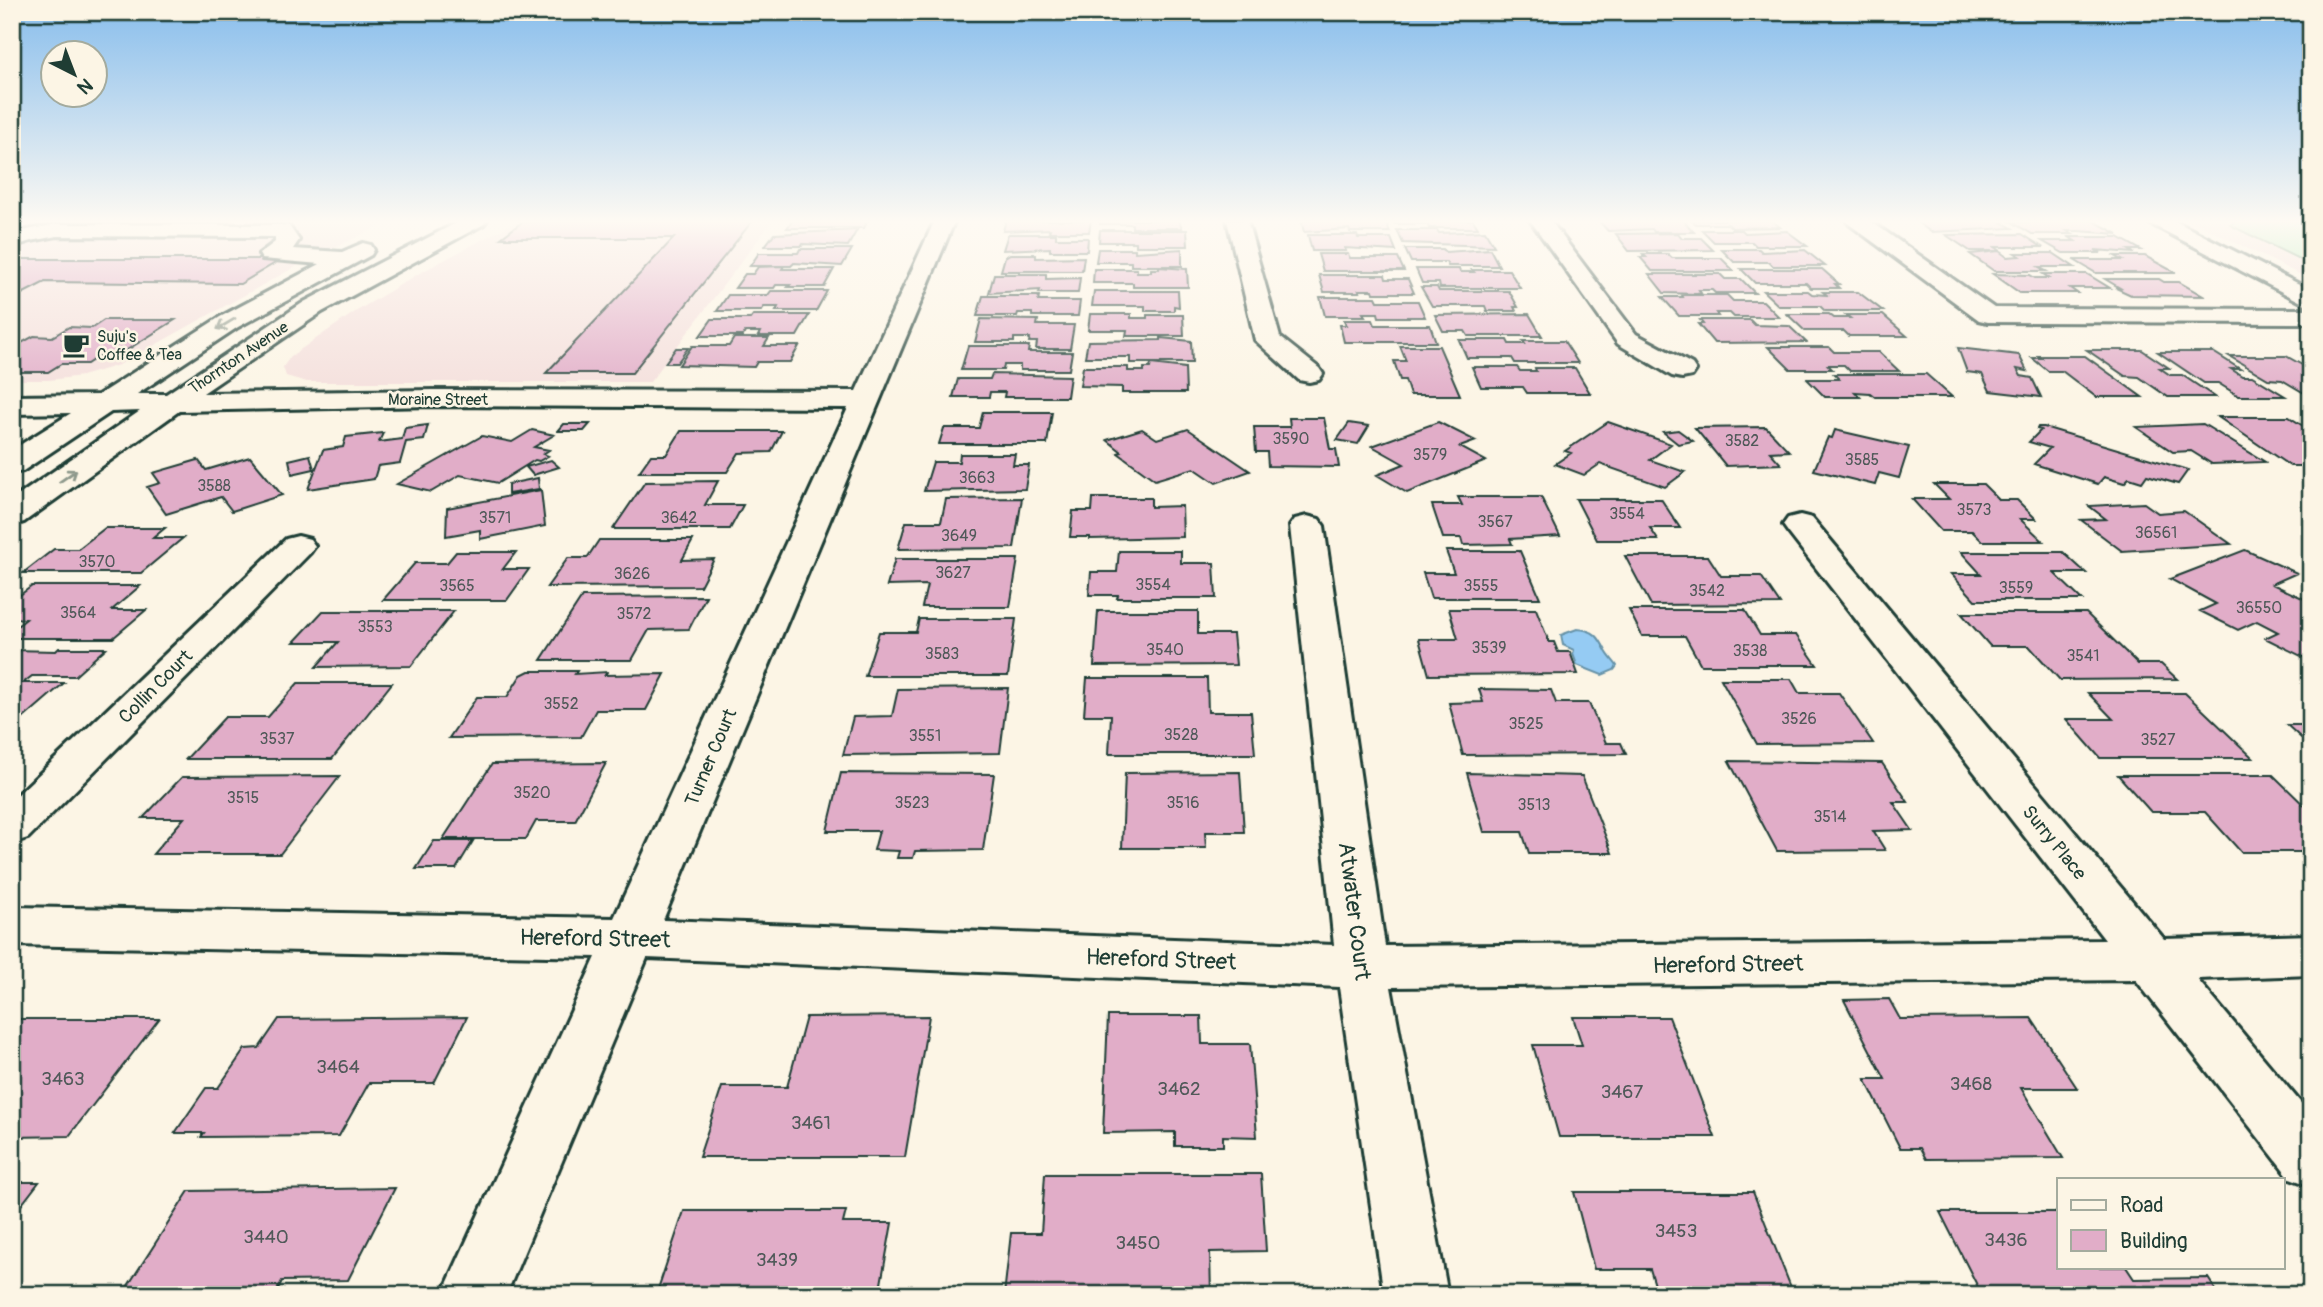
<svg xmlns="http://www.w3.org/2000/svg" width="2323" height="1307" font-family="Pangolin,sans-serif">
  <rect width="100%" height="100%" fill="#fcf5e5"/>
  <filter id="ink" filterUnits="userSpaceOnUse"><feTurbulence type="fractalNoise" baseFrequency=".0143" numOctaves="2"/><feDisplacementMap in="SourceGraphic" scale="14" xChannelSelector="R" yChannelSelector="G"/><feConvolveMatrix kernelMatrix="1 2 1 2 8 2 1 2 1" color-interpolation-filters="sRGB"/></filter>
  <g filter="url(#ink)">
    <path fill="#f4dfdc" d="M12 220H393L304 262 119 365 82 376 49 380H12Z
      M519 220H773L650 382H307L286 376 283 367 291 356 355 312 418 274Z
      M2190 220H2311V280Z"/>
    <path fill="#a8ecb6" stroke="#649475" stroke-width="2" d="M2236 220H2311V265L2230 225Z"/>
    <path fill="#95cbf3" stroke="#6692a7" stroke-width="2" d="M1577 629C1595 630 1599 637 1606 651 1609 657 1614 661 1617 666L1614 670 1602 675 1577 665 1573 654 1574 650 1563 645 1561 635Z"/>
    <path fill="#e1adc8" stroke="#1f3d34" stroke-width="2" d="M572 220H753L632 373H546L674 238H501L522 222Z
      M793 220H868L864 228H787Z
      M1006 220H1091L1089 232H1049L1050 229 1003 231Z
      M1101 220H1179L1182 228H1132V224H1100Z
      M1301 220H1385L1390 232H1350L1349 229 1304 232Z
      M1393 220H1473L1478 228H1429L1427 224H1395Z
      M1598 220H1683L1694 232H1654L1652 229 1608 231Z
      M1691 220H1771L1780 227 1732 228 1728 224H1696Z
      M1914 220H1998L2012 228 1931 232Z
      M2043 220H2092L2118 234 2079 231H2067L2072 234H2032L2012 222H2048Z
      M857 230 848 246 803 244 802 246H765L774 234Z
      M1100 230H1187L1188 246H1136V242H1099Z
      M1397 230H1437L1439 233 1485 231 1494 246 1403 243Z
      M1702 230H1742L1745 233 1787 231 1807 246H1756L1752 242H1714Z
      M1678 233 1682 238H1701L1713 250 1629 251 1616 234Z
      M1008 234H1056V238H1088L1087 251H1050V248L1003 250Z
      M2022 234 2042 247H1995L2001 251H1970L1946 235Z
      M1308 235H1357L1358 238H1391L1396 251 1345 248 1346 251H1312Z
      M2069 237H2118L2141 250H2129L2134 253 2095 250 2101 253H2063L2042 241H2075Z
      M800 249H852L842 266 794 263 791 266H750L759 253H798Z
      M1098 249H1135V252L1182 249V266H1131V262H1096Z
      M1405 249H1443L1445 252 1490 249 1499 266H1448L1446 262H1411Z
      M1721 249H1759L1762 252 1805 250 1825 266H1773L1769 262H1734Z
      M1999 251 2007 257 2020 256 2015 253H2053L2074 267H2039L2046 271H1994L1970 254Z
      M1010 254H1036V258L1084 257 1082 271H1001L1005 257Z
      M1318 254H1348L1350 258H1398L1404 271H1323Z
      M1643 254H1668L1672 258H1721L1734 271H1652L1640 257H1646Z
      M2115 256H2145L2176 273H2096L2074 260H2122Z
      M12 259H282L240 284 45 282 12 299Z
      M784 266 782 269H834L824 287H788L790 285H776L774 288H735L745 274H753L758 267Z
      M1159 267 1187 269 1188 287H1133V283H1093L1094 269H1137V272H1151V269H1159Z
      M1416 269H1459L1460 272H1474L1472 270H1509L1520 288H1440L1439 283H1422Z
      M1741 269H1822L1839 284H1835L1839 288H1811L1806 283H1755Z
      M994 274H1046V279L1080 278 1078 293H1039L1040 290 989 293Z
      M1649 274H1720L1725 279H1741L1755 293H1715L1712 290H1699L1701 293 1697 294 1664 293Z
      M1993 274 2030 275 2035 278H2049L2043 274H2087L2110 288H2070L2077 293H2020Z
      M1319 275H1385L1386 279H1408L1414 293H1374L1373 290H1359L1360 292H1324Z
      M2105 279H2159L2164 282H2179L2203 296 2131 295 2116 288H2120Z
      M1421 287H1437L1439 291H1509L1518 307H1514L1516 311H1487L1485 306H1432Z
      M771 291H827L816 311H776L778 307H764L761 311H717L728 295H768Z
      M1094 291H1178L1179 307 1174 306V311H1145V306H1092Z
      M1763 291H1808L1812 294 1827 295 1823 292H1858L1883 311H1825L1820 306H1779Z
      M1682 295H1727L1733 301H1763L1779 317H1734L1730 313H1716L1718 316H1679L1662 297H1683Z
      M983 296H1039L1038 301H1080L1078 316H1032V313H1018L1017 316H977Z
      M1320 297H1376L1378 301H1418L1425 317H1379L1378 313H1363L1365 316H1325Z
      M1090 314H1131V318H1147V315H1183L1184 336H1126L1127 330H1088Z
      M1529 314 1542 336H1468L1465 331H1443L1435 315Z
      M1787 314H1829L1834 318H1850L1846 315H1883L1907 336H1849L1844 331H1805Z
      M753 315H809L797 336H758L760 332H745L743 336H700L712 319H750Z
      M981 319 1038 320 1037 325H1074L1070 349H1036L1037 342H1029L1030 338H1014V342H975Z
      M104 320H175L122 353 102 354 87 364H61L48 372H12V348L34 336 52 337 69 327 92 328Z
      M1344 320H1373L1375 325H1430L1436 342H1344L1340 325H1346Z
      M1700 320H1750L1755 325 1789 326 1806 342 1714 343 1698 324H1703Z
      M734 338H769L764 346H799L790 362H757L754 367 679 365 692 346H729Z
      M1161 338 1191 341 1192 363H1130V357H1085L1088 341 1161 340Z
      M1459 340H1507L1509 344H1525L1523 341H1564L1578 363H1515L1512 358H1467Z
      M968 346H1029L1028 352H1072L1069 370H1020V365H1004L1003 370H961Z
      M1400 346H1439L1460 395H1410L1405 380H1400L1394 361H1406Z
      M1768 347H1829L1834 352H1879L1899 371H1850L1844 365H1828L1832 369H1790Z
      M676 348H688L677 363H665Z
      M1958 348 2019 355 2027 371 2017 369 2021 376 2032 378 2041 397 1990 391 1982 374 1967 372Z
      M2087 350H2142L2169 368H2160L2170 375H2182L2215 397H2168L2139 377 2125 376Z
      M2158 352H2213L2240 369H2231L2242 376H2252L2285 396H2239L2218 383H2204Z
      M2038 356H2085L2142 397H2096L2062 371H2048L2032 358H2041Z
      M2229 356H2286L2311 370V397L2282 380 2268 379Z
      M1151 364 1185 368 1186 393H1122V387L1080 386 1083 367H1128V371H1144V368H1150Z
      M1472 367H1517L1520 371H1536L1535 368H1575L1590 393H1527L1523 387H1481Z
      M992 374 1070 376 1067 397H1004L1005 392H990L989 397H953L958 379H990Z
      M1834 374H1926L1952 397H1875L1870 393 1855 392 1860 397H1825L1807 379H1839Z
      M983 412H1052L1047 444H939L944 428H979Z
      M2218 417H2289L2311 431V466H2290Z
      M1289 418H1324L1330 449H1336L1339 467 1268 466 1267 452H1256L1254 427H1290Z
      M1438 422 1476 441 1460 447 1486 461 1407 493 1377 475 1404 464 1372 446Z
      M1608 422 1671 444 1650 460 1685 472 1665 487 1600 464 1584 475 1555 464 1571 453 1565 451Z
      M1349 423 1369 426 1358 444 1337 440Z
      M564 424H590L584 431H558Z
      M2203 424 2265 462 2212 464 2191 451 2173 452 2136 427Z
      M428 425 424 440 406 442 400 463 378 466 374 479 308 489 323 450 343 447 346 437 383 433 379 442 402 439 405 428Z
      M1766 427 1789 451 1770 452 1781 464 1726 466 1695 428Z
      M2038 427H2044L2188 470 2178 484 2147 475 2142 482 2129 478 2124 483 2104 477 2098 484 2034 464 2050 448 2029 442 2041 430 2037 429Z
      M1142 429 1157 439 1188 429 1250 471 1216 483 1194 468 1155 480 1118 453 1122 452 1107 440Z
      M532 430 554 435 534 447 549 450 543 454 548 456 539 461 535 460 498 483 460 475 431 492 397 484 482 436 512 442Z
      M1678 430 1693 441 1678 444 1663 432Z
      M1835 430 1909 447 1899 478 1879 473 1875 485 1814 470 1828 437 1832 438Z
      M681 431H782L771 452 739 453 727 472H639L651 455H666Z
      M960 454H1015L1013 465H1029L1025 489 924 491 933 462H959Z
      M310 455 314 469 292 474 289 460Z
      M250 457 282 495 232 511 221 497 166 514 147 487 160 483 153 473 198 460 206 470Z
      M551 460 559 467 533 475 526 467Z
      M538 478 539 489 508 494V484Z
      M718 481 705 505H743L730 529H613L645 482Z
      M1934 484H1983L1999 500H2017L2036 519H2020L2043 541H1982L1972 531H1941L1912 499H1949Z
      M541 490 545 526 480 539V530L446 536 447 508Z
      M1458 497H1541L1560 536 1510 539 1512 544 1463 545 1461 538H1443L1432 505H1462Z
      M1022 498 1014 548 898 549 906 522H941L946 499Z
      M1093 498H1151V507L1182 506 1183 537 1090 539V537H1070L1073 511H1092Z
      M1576 499H1661L1680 528H1650L1658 540H1597Z
      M2144 503 2158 513 2184 511 2231 544 2122 551 2081 520 2106 519 2089 506Z
      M105 528H165L153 538H183L141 573H23L54 549H78Z
      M599 540H693L682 560 714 559 700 586 547 587 568 558H587Z
      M2245 550 2297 573 2272 584 2311 602V661L2265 638 2278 632 2257 621 2238 630 2200 611 2216 604 2170 579Z
      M1119 551H1181V563H1214L1216 598H1117L1118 595H1089L1091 572H1117Z
      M1446 551H1520L1540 598H1431L1423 573H1454Z
      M456 552H516L503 569H529L507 600H383L415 563H447Z
      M1961 552H2063L2086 573H2054L2082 600H1975L1951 574H1981Z
      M1625 556H1708L1721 576H1761L1780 604 1651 605Z
      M895 559H1018L1010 607H922L927 585 887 586Z
      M32 586H140L112 610H146L113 638H12V630L26 619 12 618 15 613H12V601Z
      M706 596 689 629 649 630 632 660H541L582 597Z
      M1449 609H1536L1549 642H1554L1558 652H1570L1578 674 1429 675 1419 639H1458Z
      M1629 610H1745L1760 635H1796L1817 665H1701L1685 636H1642Z
      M323 611H454L411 666 316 667 338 642H294Z
      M1098 611H1198V634H1233L1236 665 1094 666Z
      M1961 613H2086L2138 664H2161L2177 679 2060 680 2029 646H1990Z
      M919 619H1016L1008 676H865L879 632H916Z
      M59 648H106L75 676H32L23 683H64L19 722H12V650L56 651Z
      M529 671H577L575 674 607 672 605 675 665 674 646 710H596L581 737 449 738 477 697H507L521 675Z
      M1087 678H1207L1208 712H1251L1255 754H1109L1111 715H1084Z
      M1721 679H1791L1799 693H1839L1873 743 1757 744Z
      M298 683H392L332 759H186L225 717H268Z
      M1008 688 1000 753 843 755 853 717 892 716 898 689Z
      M1479 689 1551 690 1556 703H1589L1606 743H1621L1626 754 1463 755 1449 703 1483 702Z
      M2088 693H2185L2253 758H2100L2066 719H2113Z
      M2287 725H2311V747Z
      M1729 761 1882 763 1908 802H1893L1912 830 1873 831 1885 850 1777 851Z
      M606 763 575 821H536L526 839H443L492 764Z
      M1240 772 1244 832H1205L1206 848H1122L1125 773Z
      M841 773 994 774 983 850 915 851 913 858H897L899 851 874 850 879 831H827Z
      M1467 773 1582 776 1612 853H1529L1522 832H1484Z
      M2118 775H2273L2311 812V852H2241L2205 812H2151Z
      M340 776 280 854H153L184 818H143L182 777Z
      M434 841H473L456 869H416Z
      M1889 999 1900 1019 2031 1018 2077 1088H2021L2063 1158 1926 1159 1920 1148H1900L1865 1079H1885L1844 1000Z
      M929 1016 905 1157H699L722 1087H787L806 1017Z
      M1108 1016H1201L1202 1044H1250L1257 1137 1223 1136V1146H1175V1132L1103 1133Z
      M467 1017 434 1083H369L339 1136 201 1137 204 1133H175L206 1088H218L245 1049 259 1048 279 1019Z
      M1573 1017H1669L1715 1137H1559L1533 1045H1582Z
      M12 1019H159L69 1136 12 1137Z
      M1045 1174H1261L1266 1251 1210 1252 1211 1295H1004L1011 1233H1041Z
      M12 1182H39L12 1217Z
      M395 1188 348 1280 282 1281 275 1295H122L189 1191Z
      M1574 1192H1753L1794 1295H1658L1650 1269H1594Z
      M684 1211H846L843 1223H892L879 1295H656Z
      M1940 1212H2059V1267H2126L2134 1279 2208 1278 2219 1295H1982Z"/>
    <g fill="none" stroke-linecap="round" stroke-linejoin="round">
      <g stroke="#1f3d34" stroke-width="6">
        <path id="minor" d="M462 220H487L484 224 322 312 203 393 434 390 856 391 935 220H955L663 920 1334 945 1290 526 1295 519 1307 516 1319 519 1324 526 1385 946 2105 940 1788 532 1783 525 1788 518 1800 515 1812 518 2164 939 2311 935V975L2197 979 2311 1115V1186L2290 1178 2136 980 1391 987 1448 1295H1384L1339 987 647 958 506 1295H442L596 957 12 945V907L614 918 848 408 434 406 179 411 24 522 12 525V500L140 411 111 412 23 471 12 473V450L71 413 12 414V396L98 395 220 317 320 264 262 259 259 254 275 242V237L57 236 31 241 12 247V233L57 224 281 225 289 226 299 240 293 249 342 252 363 243 371 245 374 250 371 255 238 327 137 394H166L304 302Z
          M1227 220H1247L1280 337 1319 368 1323 374 1319 380 1309 382 1299 380 1255 340Z
          M1530 220H1550L1636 334 1692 364 1696 370 1692 376 1682 378 1672 376 1618 344Z
          M1846 220H1869L1994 308 2311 309V323L1988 322 1979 320 1849 224Z
          M2148 220H2173L2311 290V307L2151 224Z
          M298 536 310 539 315 546 310 553 28 838 12 843V800L286 539Z"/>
      </g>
      <use href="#minor" fill="#fcf5e5" fill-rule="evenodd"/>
    </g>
    <defs><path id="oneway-shaft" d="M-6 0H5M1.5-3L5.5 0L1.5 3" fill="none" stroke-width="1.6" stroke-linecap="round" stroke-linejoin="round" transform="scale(1.75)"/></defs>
    <g stroke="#8e998c">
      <use href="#oneway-shaft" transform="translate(226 324) rotate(149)"/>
      <use href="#oneway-shaft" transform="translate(68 476) rotate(-35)"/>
    </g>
  </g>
  <linearGradient id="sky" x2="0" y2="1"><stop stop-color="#87bdec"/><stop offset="0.55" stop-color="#fefaf3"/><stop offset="1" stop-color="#fefaf3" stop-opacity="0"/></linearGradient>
  <rect width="2323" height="403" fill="url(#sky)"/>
  <defs>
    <g id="cafe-bare" transform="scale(2.1)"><path d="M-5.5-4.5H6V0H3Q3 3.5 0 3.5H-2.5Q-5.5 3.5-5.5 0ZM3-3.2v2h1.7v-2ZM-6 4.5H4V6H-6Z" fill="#1f3d34" stroke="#fcf5e5" stroke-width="2.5" paint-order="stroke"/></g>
  </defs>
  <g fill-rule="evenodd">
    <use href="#cafe-bare" x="76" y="345"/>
  </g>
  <g text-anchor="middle" stroke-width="5" stroke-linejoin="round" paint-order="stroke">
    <g font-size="16" fill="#1f3d34" stroke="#fcf5e5" text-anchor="start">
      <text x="97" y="342">Suju's<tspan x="97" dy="18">Coffee &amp; Tea</tspan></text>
    </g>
    <g font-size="16" fill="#1f3d34" stroke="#fcf5e5">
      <text transform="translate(238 357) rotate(-34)" y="6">Thornton Avenue</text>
      <text x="438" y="405">Moraine Street</text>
    </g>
    <g font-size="16" fill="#505959">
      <text x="1291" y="444">3590</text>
      <text x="1742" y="446">3582</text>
      <text x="1430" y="460">3579</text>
      <text x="1862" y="465">3585</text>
      <text x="977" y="483">3663</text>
      <text x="214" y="491">3588</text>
      <text x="1974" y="515">3573</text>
      <text x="1627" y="519">3554</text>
      <text x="495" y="523">3571</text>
      <text x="679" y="523">3642</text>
      <text x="1495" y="527">3567</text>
      <text x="2156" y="538">36561</text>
      <text x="959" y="541">3649</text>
      <text x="97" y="567">3570</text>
      <text x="953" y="578">3627</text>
      <text x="632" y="579">3626</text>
      <text x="1153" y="590">3554</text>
      <text x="457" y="591">3565</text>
      <text x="1481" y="591">3555</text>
      <text x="2016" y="593">3559</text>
      <text x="1707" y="596">3542</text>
      <text x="2259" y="613">36550</text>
      <text x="78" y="618">3564</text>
      <text x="634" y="619">3572</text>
      <text x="375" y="632">3553</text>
      <text x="1489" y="653">3539</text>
      <text x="1165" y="655">3540</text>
      <text x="1750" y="656">3538</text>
      <text x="942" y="659">3583</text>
      <text x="2083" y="661">3541</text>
      <text x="561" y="709">3552</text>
      <text x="1799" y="724">3526</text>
      <text x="1526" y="729">3525</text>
      <text x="1181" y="740">3528</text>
      <text x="925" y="741">3551</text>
      <text x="277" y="744">3537</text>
      <text x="2158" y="745">3527</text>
      <text x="532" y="798">3520</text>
      <text x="243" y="803">3515</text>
      <text x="912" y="808">3523</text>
      <text x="1183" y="808">3516</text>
      <text x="1534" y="810">3513</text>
      <text x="1830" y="822">3514</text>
    </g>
    <g font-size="19" fill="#1f3d34" stroke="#fcf5e5">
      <text transform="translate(155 686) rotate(-45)" y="7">Collin Court</text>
      <text transform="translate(710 757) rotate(-67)" y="7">Turner Court</text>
      <text transform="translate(2055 842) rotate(51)" y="7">Surry Place</text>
    </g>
    <g font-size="19" fill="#505959">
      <text x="338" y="1073">3464</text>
      <text x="63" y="1085">3463</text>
      <text x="1971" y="1090">3468</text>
      <text x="1179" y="1095">3462</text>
      <text x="1622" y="1098">3467</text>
      <text x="811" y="1129">3461</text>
      <text x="1676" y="1237">3453</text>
      <text x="266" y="1243">3440</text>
      <text x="2006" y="1246">3436</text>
      <text x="1138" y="1249">3450</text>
      <text x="777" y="1266">3439</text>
    </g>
    <g font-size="23" fill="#1f3d34" stroke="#fcf5e5">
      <text transform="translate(1355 911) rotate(83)" y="8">Atwater Court</text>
      <text transform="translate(595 938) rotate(1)" y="8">Hereford Street</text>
      <text transform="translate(1161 959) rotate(2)" y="8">Hereford Street</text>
      <text transform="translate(1728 964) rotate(-1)" y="8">Hereford Street</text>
    </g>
  </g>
  <rect width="2323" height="1307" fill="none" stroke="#fcf5e5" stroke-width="42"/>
  <rect x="21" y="21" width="2281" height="1265" fill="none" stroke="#1f3d34" stroke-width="2.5" filter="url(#ink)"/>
  <rect x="2057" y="1178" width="228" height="91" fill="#fcf5e5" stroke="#a4ab9e" stroke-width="2"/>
  <rect x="2071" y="1200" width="35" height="10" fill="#fcf5e5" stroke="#a4ab9e" stroke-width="2"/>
  <text x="2120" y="1212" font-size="21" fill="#1f3d34">Road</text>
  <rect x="2071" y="1230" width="35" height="21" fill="#e1adc8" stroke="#a4ab9e" stroke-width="2"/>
  <text x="2120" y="1248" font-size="21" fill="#1f3d34">Building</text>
  <g transform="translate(74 74) rotate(138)"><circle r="33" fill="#fcf5e5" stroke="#a4ab9e" stroke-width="2"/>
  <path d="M0-5L12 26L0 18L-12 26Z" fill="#1f3d34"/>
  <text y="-10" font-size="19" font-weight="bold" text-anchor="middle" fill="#1f3d34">N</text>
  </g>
</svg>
